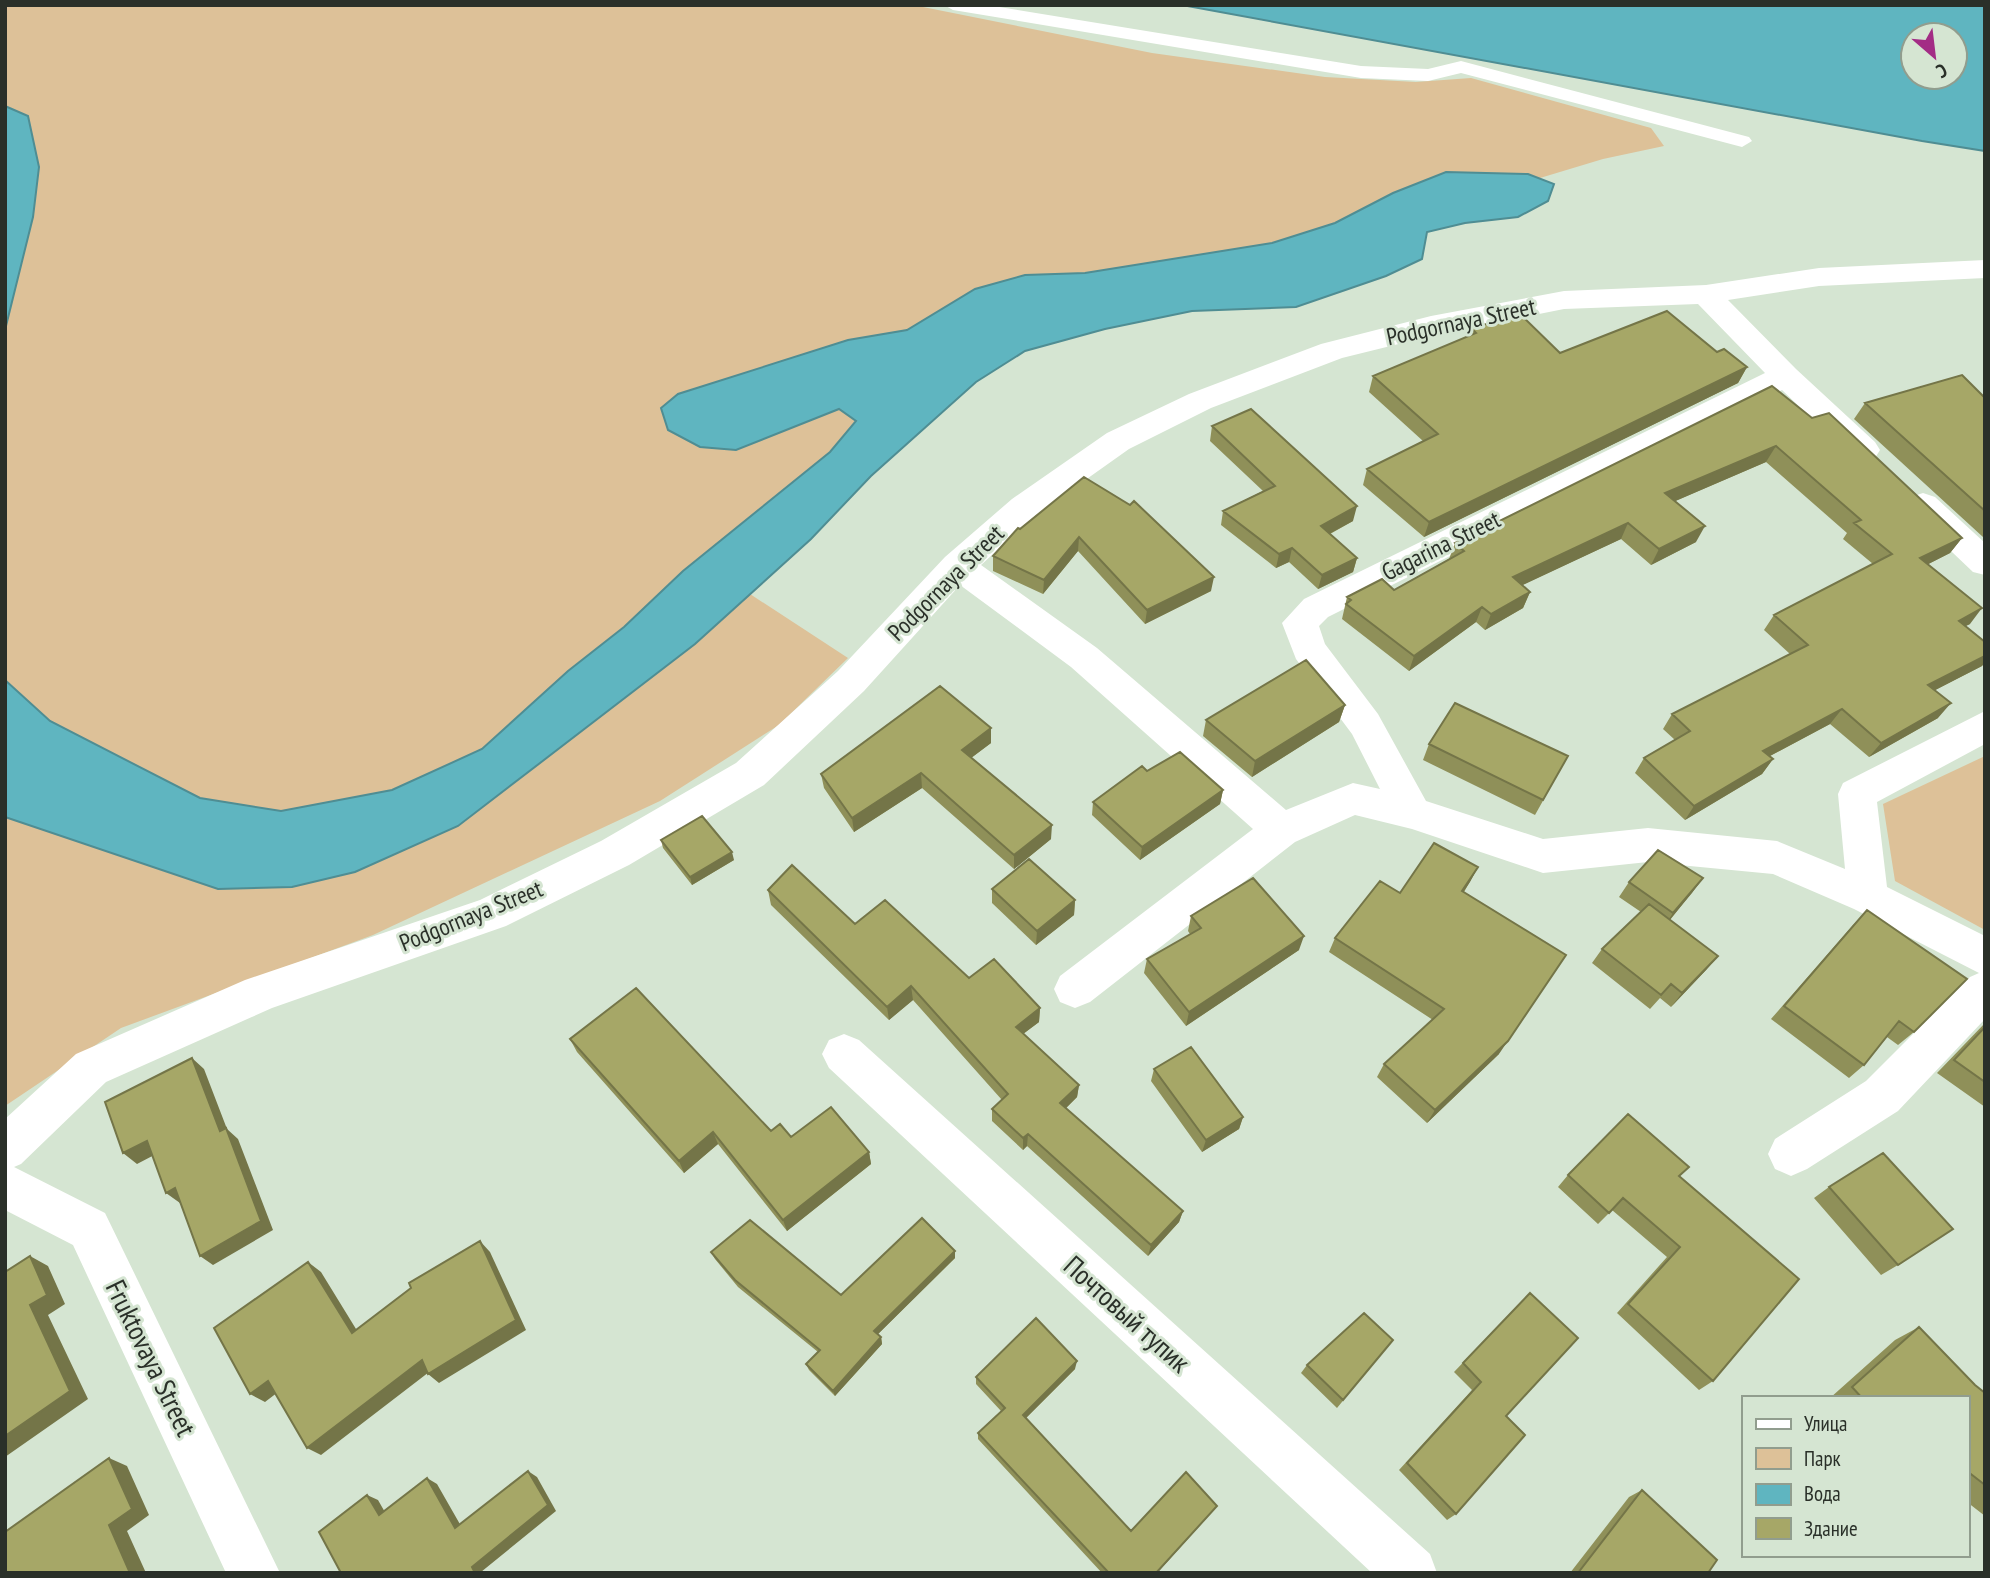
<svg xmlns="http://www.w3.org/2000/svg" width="1990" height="1578" font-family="'PT Sans Narrow',sans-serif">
  <rect width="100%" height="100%" fill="#d5e5d2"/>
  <path fill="#ddc198" d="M5 5H913L1152 53 1325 77 1416 82 1471 78 1651 128 1664 146 1603 159 1540 178 1528 174 1446 172 1393 193 1335 223 1272 243 1085 273 1025 275 975 289 907 330 848 340 661 408 668 429 700 447 736 450 839 409 856 420 830 452 683 571 624 627 568 671 482 749 392 790 281 811 200 798 50 721 5 680V330L33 217 28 116 5 106Z
    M750 594 848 658 779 725 660 801 373 935 121 1028 5 1106V817L218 889 458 826 695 644Z
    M1985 756V930L1895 881 1883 804Z"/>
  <path fill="#5fb5c0" stroke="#4f8d93" stroke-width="2" fill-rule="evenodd" d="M1182 5H1985V151L1922 141ZM1913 35H1955V77H1913Z
    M5 106 28 116 39 167 33 217 5 330Z
    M1446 172 1528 174 1554 184 1548 201 1518 217 1465 223 1427 232 1422 259 1386 276 1296 307 1192 311 1105 329 1025 351 976 382 871 476 811 539 695 644 458 826 355 872 292 887 218 889 5 817V680L50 721 200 798 281 811 392 790 482 749 568 671 624 627 683 571 830 452 856 421 839 409 736 450 700 447 668 430 661 408 678 394 848 340 907 330 975 289 1025 275 1085 273 1272 243 1335 223 1393 193Z"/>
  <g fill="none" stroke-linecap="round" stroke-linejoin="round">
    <path fill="#fff" fill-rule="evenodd" d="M944 5H987L1361 66 1428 69 1461 61 1749 137 1752 141 1742 147 1461 73 1428 81 1361 78 953 10Z"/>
    <path fill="#fff" fill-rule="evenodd" d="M1985 260V278L1819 286 1728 300 1796 369 1875 442 1880 450 1875 458 1864 461 1853 458 1782 390 1328 617 1319 626 1325 644 1378 714 1426 801 1543 839 1648 828 1777 841 1845 869 1838 794 1843 783 1985 711V744L1877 802 1887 887 1985 936V1019L1898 1111 1807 1169 1791 1176 1775 1169 1768 1154 1775 1139 1866 1081 1970 977 1979 973 1854 909 1773 874 1648 862 1543 873 1412 829 1355 815 1295 842 1090 1002 1075 1008 1060 1002 1054 989 1060 976 1253 829 1071 667 960 585 864 691 764 785 629 865 506 926 272 1008 106 1082 21 1164 14 1167 105 1213 280 1573H226L73 1245 5 1210V1119L76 1054 245 980 480 900 601 841 736 763 838 671 945 557 1012 499 1107 433 1189 394 1321 344 1431 316 1564 291 1706 285 1819 268ZM1698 304 1765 373 1304 599 1282 623 1296 659 1352 734 1380 789 1353 783 1286 810 1097 648 981 565 1036 515 1129 449 1211 408 1342 358 1431 336 1564 309Z
      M1923 493 1935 497 1985 543V575L1973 572 1911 513 1906 505 1911 497Z
      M844 1034 859 1040 1430 1554 1437 1573H1372L829 1068 822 1054 829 1040Z"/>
  </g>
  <path fill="#8f9059" d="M1472 329 1560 353 1717 352 1747 367 1738 383 1424 537 1363 485 1367 469 1423 441 1369 392 1373 376 1469 336Z
    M1772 386 1962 538 1950 553 1928 564 1970 624 1965 626 1982 666 1935 690 1938 718 1869 757 1830 724 1770 756 1773 759 1762 774 1685 820 1635 773 1644 758 1675 740 1663 729 1672 714 1790 654 1764 630 1774 615 1873 564 1843 539 1847 533 1766 462 1675 501 1696 542 1651 565 1621 539 1522 585 1530 592 1523 608 1485 630 1476 622 1409 671 1342 619 1347 597 1394 590 1449 559 1455 543Z
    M1985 398V536L1983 537 1854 419 1865 403Z
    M1212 426 1353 521 1330 534 1357 558 1353 572 1318 589 1289 562 1276 568 1221 525 1223 511 1263 491 1210 441Z
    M1084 477 1211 591 1145 624 1078 551 1043 594 993 571V556L1020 529Z
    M1345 705 1339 722 1252 777 1203 736 1206 720Z
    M991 728V743L971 758 1051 839 1014 869 922 788 854 832 824 788 821 774Z
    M1429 744 1568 756 1535 815 1423 760Z
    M1223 790 1220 804 1140 860 1092 815 1093 802Z
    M661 840 734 860 692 885 663 848Z
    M1478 867 1464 892 1499 1054 1427 1123 1377 1077 1384 1064 1433 1020 1329 952 1335 938 1400 893Z
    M1703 878 1670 920 1718 956 1706 970 1671 1007 1660 998 1650 1009 1592 963 1602 949 1641 912 1619 897 1629 882Z
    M992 889 1075 900 1074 915 1036 945 992 903Z
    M768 890 855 924 969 978 1040 1008 1039 1022 1023 1034 1079 1085 1077 1097 1066 1108 1183 1211 1179 1222 1148 1256 1027 1146 1023 1150 992 1121V1109L1002 1100 913 1000 889 1020 771 905Z
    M1867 910 1914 1032 1898 1045 1887 1037 1864 1065 1849 1078 1771 1019 1853 925Z
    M1191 916 1299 950 1186 1026 1144 973 1147 959 1190 934 1188 931Z
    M1985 1023V1107L1937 1073Z
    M570 1039 771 1131 791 1137 869 1152 871 1164 787 1231 718 1144 684 1173 577 1052Z
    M1154 1069 1243 1117 1239 1129 1202 1152 1151 1081Z
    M1568 1175 1679 1176 1713 1381 1699 1390 1617 1313 1667 1257 1612 1210 1598 1224 1558 1187Z
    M1829 1187 1898 1265 1881 1275 1814 1198Z
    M955 1251V1258L878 1334 881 1337 882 1344 835 1396 809 1370 806 1364 818 1352 738 1287 715 1259 711 1252 841 1295Z
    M1520 1303 1506 1416 1456 1514 1447 1520 1399 1470 1472 1390 1454 1372Z
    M1919 1327 1975 1385 1985 1393V1516L1967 1502V1398H1830L1895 1340Z
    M1393 1340 1337 1408 1301 1373 1307 1365Z
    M1075 1369 1026 1418 1131 1531 1213 1511 1157 1573H1102L978 1439V1433L1001 1411 976 1384V1377Z
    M1642 1490 1708 1573H1570L1629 1497Z"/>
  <path fill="#747548" d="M1747 367 1738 383 1424 537 1429 522Z
    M1776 446 1766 462 1657 509 1665 493Z
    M1357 506 1353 521 1318 540 1321 526Z
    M1628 523 1621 539 1506 593 1513 577Z
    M1705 526 1696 542 1651 565 1659 549Z
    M1079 537 1078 551 1043 594 1044 580Z
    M1962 538 1950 553 1909 574 1920 558Z
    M1292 548 1289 562 1276 568 1279 554Z
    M1357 558 1353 572 1318 589 1322 575Z
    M1214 577 1211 591 1145 624 1147 610Z
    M1530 592 1523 608 1485 630 1491 614Z
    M1482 607 1476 622 1409 671 1414 656Z
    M1982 608 1970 624 1946 636 1959 621Z
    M1985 656V663L1982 666 1916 700 1928 685Z
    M1951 703 1938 718 1869 757 1881 743Z
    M1345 705 1339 722 1252 777 1255 761Z
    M1842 709 1830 724 1753 765 1763 751Z
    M991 728V743L963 764 962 750Z
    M1773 759 1762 774 1685 820 1694 806Z
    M921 773 922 788 854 832 852 818Z
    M1223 790 1220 804 1140 860 1142 847Z
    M1052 825 1051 839 1014 869V855Z
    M732 852 734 860 692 885 690 877Z
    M1478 867 1470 882 1454 906 1462 891Z
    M1703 878 1692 893 1663 928 1673 913Z
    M1075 900 1074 915 1036 945 1037 931Z
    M1304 936 1299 950 1186 1026 1189 1012Z
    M1566 955 1499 1054 1427 1123 1435 1110Z
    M1718 956 1706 970 1671 1007 1682 993Z
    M911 986 913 1000 889 1020 887 1007Z
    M1040 1008 1039 1022 1015 1040 1016 1027Z
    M192 1058 204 1069 227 1129 238 1139 273 1230 213 1265 200 1256 220 1131Z
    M1079 1085 1077 1097 1059 1115 1060 1103Z
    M1243 1117 1239 1129 1202 1152 1206 1140Z
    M713 1132 718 1144 684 1173 679 1161Z
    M1028 1134 1027 1146 1023 1150V1138Z
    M147 1141 160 1152 137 1164 123 1153Z
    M869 1152 871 1164 787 1231 783 1220Z
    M175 1188 188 1198 180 1203 166 1193Z
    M1183 1211 1179 1222 1148 1256 1151 1245Z
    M480 1241 490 1252 526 1330 439 1383 428 1374Z
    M955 1251V1258L875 1337 874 1331Z
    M30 1256 48 1266 65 1304 48 1315 88 1399 5 1457V1436L30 1305Z
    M308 1262 321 1272 364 1342 352 1333Z
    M881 1337 882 1344 835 1396 833 1391Z
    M422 1360 433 1369 321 1455 307 1448Z
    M1077 1361 1075 1369 1022 1422 1023 1415Z
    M268 1381 282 1389 265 1402 250 1394Z
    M109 1458 127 1466 149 1515 127 1531 146 1573H130L109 1525Z
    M528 1471 537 1477 556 1511 481 1572 482 1573H475L472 1567Z
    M427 1478 437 1484 465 1533 455 1528Z
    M367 1495 378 1500 390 1521 379 1515Z
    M1217 1506 1157 1573H1156Z"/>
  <path fill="#a6a767" stroke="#747548" stroke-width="2" d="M1667 311 1717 352 1724 349 1747 367 1429 522 1367 469 1438 434 1373 376 1476 333 1472 329 1519 313 1560 353Z
    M1962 375 1985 398V511L1865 403Z
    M1772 386 1812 418 1829 413 1962 538 1920 558 1982 608 1959 621 1985 642V656L1928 685 1951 703 1881 743 1842 709 1763 751 1773 759 1694 806 1644 758 1690 731 1672 714 1808 645 1774 615 1892 554 1854 523 1861 520 1776 446 1665 493 1705 526 1659 549 1628 523 1513 577 1530 592 1491 614 1482 607 1414 656 1346 604 1351 600 1347 597 1382 579 1394 590 1464 551 1455 543Z
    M1251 409 1357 506 1321 526 1357 558 1322 575 1292 548 1279 554 1223 511 1275 486 1212 426Z
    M1084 477 1130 505 1134 501 1214 577 1147 610 1079 537 1044 580 993 556 1018 528 1020 529Z
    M1306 660 1345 705 1255 761 1206 720Z
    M940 686 991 728 962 750 1052 825 1014 855 921 773 852 818 821 774Z
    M1455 703 1568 756 1543 800 1429 744Z
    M1180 752 1223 790 1142 847 1093 802 1142 766 1147 771Z
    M702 816 732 852 690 877 661 840Z
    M1434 843 1478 867 1462 891 1566 955 1508 1041 1435 1110 1384 1064 1444 1009 1335 938 1380 881 1400 893Z
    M1658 850 1703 878 1673 913 1629 882Z
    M1029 859 1075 900 1037 931 992 889Z
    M792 865 855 924 885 900 969 978 994 959 1040 1008 1016 1027 1079 1085 1060 1103 1183 1211 1151 1245 1028 1134 1023 1138 992 1109 1008 1094 911 986 887 1007 768 890Z
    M1253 878 1304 936 1189 1012 1147 959 1201 928 1191 916Z
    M1649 904 1718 956 1682 993 1671 984 1661 995 1602 949Z
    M1867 910 1967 979 1914 1032 1899 1021 1864 1065 1784 1006Z
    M636 988 771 1131 780 1124 791 1137 831 1107 869 1152 783 1220 713 1132 679 1161 570 1039Z
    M1985 1027V1082L1954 1060Z
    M1191 1047 1243 1117 1206 1140 1154 1069Z
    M192 1058 220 1131 226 1128 261 1221 200 1256 175 1188 166 1193 147 1141 123 1153 105 1102Z
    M1628 1114 1689 1167 1679 1176 1799 1279 1713 1381 1628 1304 1680 1247 1623 1198 1609 1213 1568 1175Z
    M1883 1153 1953 1229 1898 1265 1829 1187Z
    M922 1218 955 1251 874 1331 881 1337 833 1391 806 1364 820 1350 735 1280 711 1252 750 1220 841 1295Z
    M480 1241 516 1320 428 1374 422 1360 307 1448 268 1381 250 1394 214 1328 308 1262 352 1333 411 1288 409 1283Z
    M30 1256 47 1295 30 1305 70 1391 5 1436V1272Z
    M1530 1293 1578 1338 1506 1416 1525 1435 1456 1514 1407 1463 1481 1382 1463 1363Z
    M1364 1313 1393 1340 1343 1400 1307 1365Z
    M1036 1318 1077 1361 1023 1415 1131 1531 1186 1472 1217 1506 1156 1573H1109L978 1433 1005 1408 976 1377Z
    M1919 1327 1975 1385 1985 1393V1485L1967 1471V1398H1862L1852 1387Z
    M109 1458 132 1509 109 1525 130 1573H5V1532Z
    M528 1471 548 1505 472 1567 475 1573H341L319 1532 367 1495 379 1515 427 1478 455 1528Z
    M1642 1490 1717 1560 1708 1573H1578Z"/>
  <g text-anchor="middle" stroke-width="6" stroke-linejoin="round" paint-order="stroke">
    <g font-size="24" fill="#2a3029" stroke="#d5e5d2">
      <text transform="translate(1461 322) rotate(-12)" y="8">Podgornaya Street</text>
      <text transform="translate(1441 546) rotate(-26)" y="8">Gagarina Street</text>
      <text transform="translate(946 583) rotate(-45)" y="8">Podgornaya Street</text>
      <text transform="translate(471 916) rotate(-22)" y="8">Podgornaya Street</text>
    </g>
    <g font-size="28" fill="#2a3029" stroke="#d5e5d2">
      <text transform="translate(1127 1314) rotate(42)" y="10">Почтовый тупик</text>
      <text transform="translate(151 1358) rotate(64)" y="10">Fruktovaya Street</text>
    </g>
  </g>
  <rect width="1990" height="1578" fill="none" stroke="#2a3029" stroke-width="14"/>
  <rect x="1742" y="1396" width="228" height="161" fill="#d5e5d2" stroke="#919d8e" stroke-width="2"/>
  <rect x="1756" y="1419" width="35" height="10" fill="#ffffff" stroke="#919d8e" stroke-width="2"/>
  <text x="1804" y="1431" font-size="21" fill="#2a3029">Улица</text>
  <rect x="1756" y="1448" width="35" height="21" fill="#ddc198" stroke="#919d8e" stroke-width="2"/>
  <text x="1804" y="1466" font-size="21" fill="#2a3029">Парк</text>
  <rect x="1756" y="1484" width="35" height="21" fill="#5fb5c0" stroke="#919d8e" stroke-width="2"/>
  <text x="1804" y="1501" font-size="21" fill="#2a3029">Вода</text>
  <rect x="1756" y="1518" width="35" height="21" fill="#a6a767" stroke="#919d8e" stroke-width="2"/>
  <text x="1804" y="1536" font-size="21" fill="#2a3029">Здание</text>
  <g transform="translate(1934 56) rotate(152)"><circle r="33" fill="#d5e5d2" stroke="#919d8e" stroke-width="2"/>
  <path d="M0-5L12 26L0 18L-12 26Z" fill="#a32c85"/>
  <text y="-10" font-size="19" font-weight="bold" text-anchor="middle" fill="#2a3029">С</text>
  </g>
</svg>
